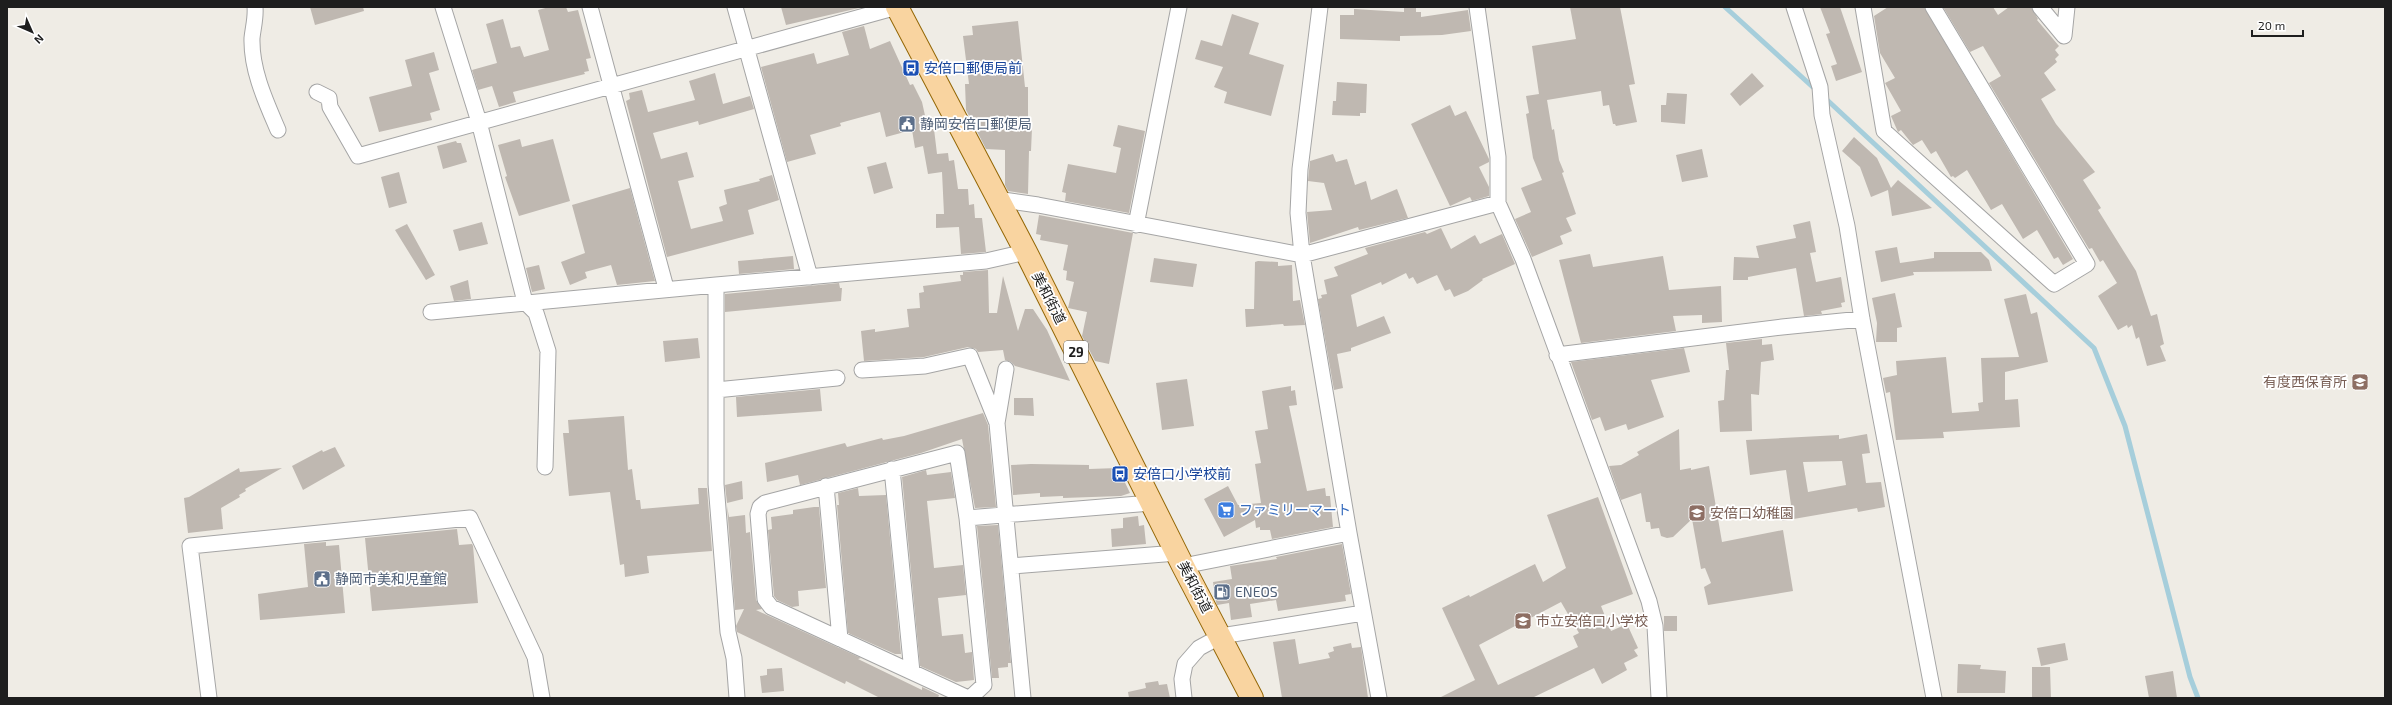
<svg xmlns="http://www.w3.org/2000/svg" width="2392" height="705" font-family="'Exo 2','Noto Sans JP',sans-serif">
  <rect width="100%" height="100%" fill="#efece5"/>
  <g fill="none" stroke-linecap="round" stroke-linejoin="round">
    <path stroke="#a6cedb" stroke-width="5" d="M1725 7 1816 90
      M1825 98 2094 348 2125 426 2190 677 2198 698"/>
  </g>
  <path fill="#bfb8b1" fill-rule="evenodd" d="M310 7H363L364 11 315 25Z
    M549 7H566L568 12 578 10 591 58 586 59 589 71 584 72 585 74 513 92 516 102 499 107 492 86 478 90 472 70 497 63 486 24 503 19 511 48 520 46 524 57 549 50 538 10Z
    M781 7H858L859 8 786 25Z
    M1404 7H1416V12H1421V17L1468 10 1471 31 1442 35 1400 36V41L1340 39V15H1354V9L1404 12Z
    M1570 7H1620L1635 84 1629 85 1637 122 1616 126 1615 124H1613L1609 105 1603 106 1601 91 1547 100 1552 130 1554 129 1559 160 1564 172 1562 173 1576 214 1566 218 1572 231 1560 236 1563 244 1532 257 1515 219 1531 212 1521 188 1542 180 1533 158 1526 114 1529 113 1526 96 1539 94 1532 46 1576 39Z
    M1820 7H1840L1862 72 1836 81 1831 66 1837 64 1826 34 1830 33Z
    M1888 7H1924L2073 259 2063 265 2058 257 2054 259 2037 230 2023 239 2002 204 1991 210 1967 170 1955 178 1953 176 1951 177 1936 151 1931 154 1922 140 1913 145 1901 130 1898 132 1891 116 1901 111 1885 83 1895 78 1880 53 1874 16Z
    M1943 7H1993L1998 15 2009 7H2031L2038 19 2037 20 2059 46 2055 50 2059 55 2055 59 2057 62 2044 73 2056 90 2041 99 2056 124 2095 172 2083 180 2101 208 2098 210 2136 271 2151 316 2157 314 2164 344 2160 346 2166 361 2147 366 2139 337 2136 339 2132 325 2128 328 2127 325 2118 330 2098 296 2117 283 2103 260 2100 262 2092 248 2089 249 1989 83 2001 76 1983 46 1970 52Z
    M1232 14 1259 23 1249 54 1284 65 1271 116 1224 103 1227 92 1214 87 1223 67 1195 59 1201 40 1222 46Z
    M1018 21 1025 87H1028V128H1032L1031 151H1029L1028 194 1008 191 1005 185V150L986 149 966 110 965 84H969L963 36 973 35 972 26Z
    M864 26 870 49 890 41 910 85 913 84 922 102 928 129H934L937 154 948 153 949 161 954 160 958 189H968L969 205 974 204 975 218H982L986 252 961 254 959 227 936 228V214H944L942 172 928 174 923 146 915 148 912 130 886 137 880 112 840 123 841 126 810 135 816 154 787 162 761 67 814 53 817 64 849 55 842 32Z
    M434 52 439 70 429 73 440 110 430 113 432 120 379 132 369 97 412 86 405 60Z
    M715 73 723 104 750 96 754 109 699 125 698 121 653 133 661 159 687 152 694 177 678 181 691 229 723 221 719 207 727 204 724 190 760 181 759 179 772 175 779 200 748 210 754 234 667 257 626 101 630 99 629 93 642 90 648 112 695 100 689 81Z
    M1752 73 1764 86 1740 106 1730 94Z
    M1337 82 1367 84 1366 113H1360V116L1332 115 1333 101H1336Z
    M1667 93 1687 94 1685 124 1661 122V105H1666Z
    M1450 105 1455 116 1466 111 1489 159V162L1479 167 1489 187V196L1472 201 1470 197 1450 206 1411 124Z
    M1118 125 1145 131 1129 213 1065 201 1066 193 1062 192 1068 164 1116 173 1121 148 1113 146Z
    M1854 137 1877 158 1891 188 1898 180 1932 208 1892 216 1888 190 1871 197 1860 167 1842 151Z
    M520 139 522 147 553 139 570 201 519 216 505 177 507 176 498 145Z
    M456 141 457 143H461L467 162 443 169 437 146Z
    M1702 149 1708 177 1682 182 1676 155Z
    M1333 154 1336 162 1347 159 1355 185 1366 181 1371 200 1397 189 1408 218 1359 230 1358 227 1310 243 1307 212 1332 210 1324 183 1308 181 1310 161Z
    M886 162 893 188 874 194 867 167Z
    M399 172 407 203 389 208 381 177Z
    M630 188 655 281 617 285 611 265 585 272 587 278 570 285 561 262 585 253 572 205Z
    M1039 215 1133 233 1109 364 1095 361 1082 336 1087 312 1068 308 1074 282 1066 280 1067 271 1063 270 1068 245 1040 240 1041 235 1036 234Z
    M1810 221 1816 252 1810 253 1816 282 1841 277 1845 302 1841 303 1842 307 1821 311 1822 314 1804 316 1796 268 1748 277V280H1733L1734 257 1759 258 1756 246 1796 238 1793 225Z
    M482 222 488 244 459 251 453 230Z
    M407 224 435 275 426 280 395 230Z
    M1441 228 1451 249 1475 235 1480 244 1502 234 1515 264 1482 279 1483 280 1468 291 1454 297 1450 289 1445 291 1437 275 1417 284 1413 277 1409 279 1406 273 1382 285 1381 282 1351 295 1357 327 1384 316 1391 333 1351 348V351L1337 354 1343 388 1334 390 1318 299 1322 298 1321 295 1327 294 1324 280 1338 276 1334 267 1368 254 1365 248 1425 232 1427 234Z
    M1897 247 1900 263 1934 258V252H1981L1989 260 1992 271 1913 272 1914 275 1881 282 1875 251Z
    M1590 254 1593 267 1663 256 1669 290 1721 286 1722 322 1702 323V315L1673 316 1676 331 1581 343 1559 260Z
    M793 256 794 269 739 274 738 261Z
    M1154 258 1197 264 1193 287 1150 282Z
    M1258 261 1278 262V266L1292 265 1293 301 1300 300 1305 325 1284 326 1283 324 1246 327 1245 309H1254L1255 262Z
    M539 265 545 289 532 292 526 268Z
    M988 270 989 313H997L1003 276 1018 331 1025 309H1033L1047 330 1070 381 1015 366 1011 362 1005 360 1003 350 978 352 976 349 968 347 924 357 864 361 861 331 875 329V332L909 327 907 309 920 308 919 293 924 292 923 286 961 281 960 275H963V272Z
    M468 280 471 299 454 301 450 286Z
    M839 283 840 288H842L841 301 725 312V294Z
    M1895 293 1902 327 1897 328V342H1876L1877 323 1872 298Z
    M2026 294 2031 314 2037 312 2048 362 2005 372V400L2018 399 2020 427 1943 432 1944 438 1896 440 1890 392 1886 393 1883 378 1897 375 1896 361 1946 357 1952 413 1979 411 1978 403 1983 402 1981 358 2019 357 2004 299Z
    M698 338 700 358 665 362 663 341Z
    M1762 339V345L1772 344 1774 360 1761 362 1759 395 1751 394 1752 431 1720 432 1718 401 1724 400 1726 370H1729L1726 343Z
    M1684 348 1690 372 1651 380 1664 417 1628 430 1626 424 1605 431 1600 417 1592 420 1571 362Z
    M1187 379 1194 426 1162 430 1156 383Z
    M1291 386V391L1295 390 1297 405 1289 406 1307 491 1325 488 1326 496H1330L1333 527 1272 539 1270 530H1260V527L1256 528 1255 520 1224 537 1204 499 1228 486 1238 505 1261 503 1255 464 1261 463 1255 431 1268 429 1262 391Z
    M820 389 822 411 737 417 736 397Z
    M1014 398H1033L1034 416 1014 415Z
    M983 413 988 425 996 507 975 508 962 439 921 453 800 485 798 475 767 482 765 463 845 443 847 447 882 438 883 440 904 436Z
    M624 416 628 470 632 469 636 500H640L641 509 699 504 698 488H707L712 551 647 556 649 573 625 577 624 564 620 565 610 492 569 496 563 433H569L568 420Z
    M1679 429 1680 470 1691 468V470L1709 466 1722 542 1783 530 1793 591 1708 605 1704 587 1711 583 1705 568 1701 569 1692 519 1673 537 1667 538 1661 536 1659 528 1651 529 1650 522H1646L1641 493 1621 500 1609 466 1621 465 1639 455 1637 452Z
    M1867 434 1870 453 1862 454 1866 483 1881 482 1885 507 1858 512 1857 508 1782 521 1780 507 1791 505 1786 470 1750 475 1746 440 1839 435V439ZM1842 461 1846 485 1808 492 1803 462Z
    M335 447 345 466 303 490 292 466 322 450 323 452Z
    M1031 464 1089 465V469L1118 468 1130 493 1121 496 1063 498V496L1040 497V493L1013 495 1011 465Z
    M239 468 240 472 282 468 245 489 246 491 239 495 240 497 221 508 223 529 188 533 184 498 189 497Z
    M926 470 927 475 951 472 955 498 927 501 934 568 963 565 966 595 938 598 942 636 963 634 965 653 972 652 974 680 956 682 920 666 902 477Z
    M742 481 743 499 727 503 725 485Z
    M858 488 859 496 886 495 901 654H895L848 633 837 505H839L838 493Z
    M1598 497 1633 594 1601 606 1611 631 1627 624 1638 648 1634 650 1638 656 1624 663 1627 670 1602 684 1594 668 1532 698H1439L1475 680 1442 608 1469 595 1470 597 1535 564 1543 582 1566 568 1547 515ZM1561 602 1579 633 1573 636 1578 647 1498 685 1479 645Z
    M727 506 729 517 745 515 746 533 750 532 756 600 762 609 756 610 861 658 858 659 922 690V687L939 695 938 698H880L846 681 845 684 737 632 736 626 744 609 735 610Z
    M814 507H819L826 588 798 591 799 606 792 607 777 600 774 596 768 530 772 529 771 517 793 514V510Z
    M1138 516 1139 526 1144 525 1146 544 1112 547 1111 529 1123 528V518Z
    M998 525 1011 663H1008V667L998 668 999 678H992L977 526Z
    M457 529 459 545 472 544 473 546 478 603 372 611 365 538Z
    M326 542V546L339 545 345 613 260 620 258 594 308 587 304 544Z
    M1342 544 1351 594 1345 595 1346 601 1278 611 1276 600 1250 604 1252 617 1231 620 1229 603 1217 605 1216 602 1213 582 1232 579 1230 566 1277 559 1276 557Z
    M1664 616H1677V631H1664Z
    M1295 639 1299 664 1330 658 1328 653 1334 651 1333 647 1351 643 1352 648 1361 647 1368 698H1282L1273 642Z
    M2065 643 2068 660 2041 666 2037 648Z
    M1958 664 1981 665 1980 669 2006 671 2005 693H1957Z
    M2032 667H2050L2051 698H2032Z
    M782 668 784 691 762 693 760 676 767 675V669Z
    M2173 671 2177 698H2149L2145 676Z
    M1158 681 1159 685 1167 684 1170 698H1129L1128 692 1146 688 1145 683Z"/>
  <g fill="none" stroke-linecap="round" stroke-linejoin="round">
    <g stroke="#a5a5a5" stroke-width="17">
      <path id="minor" d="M255 7C256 18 253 28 252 38 251 70 266 102 278 130
        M443 7 479 122 525 302 536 313 548 351 545 467
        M590 7 666 288
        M735 7 810 277
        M1320 7 1300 169 1298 213 1302 255 1349 533 1379 698
        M1477 7 1498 157V203L1523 259 1649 601 1655 626 1659 698
        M1794 7 1820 87 1822 115 1847 226 1862 319 1934 698
        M1863 7 1884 131 2054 284 2087 264 1933 7
        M2040 7 2064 36 2067 7
        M317 92 329 98 330 107 358 156 897 7
        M996 199 1038 205 1302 255 1498 203
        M1136 225 1179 7
        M431 312 716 285
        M1557 355 1782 327 1862 319
        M1006 369 997 423 1023 698
        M862 370 925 366 970 356 997 423
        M716 390 837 378
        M892 469 912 672
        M826 486 840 639
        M967 518 1151 503
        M1011 566 1177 553
        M1183 566 1349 533
        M209 698 190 546 470 518 535 657 542 698
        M737 698 734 658 728 632 716 484V285L986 261 1026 252
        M968 698 771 607 765 599 758 514 760 507 765 503 957 453 967 518 984 685 970 698
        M1184 698 1182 679 1185 664 1199 648 1221 636 1363 613"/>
    </g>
    <g stroke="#946705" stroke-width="24">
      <path id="primary" d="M897 7 1026 252 1183 566 1252 698"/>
    </g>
    <use href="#minor" stroke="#fff" stroke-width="15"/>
    <use href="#primary" stroke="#f9d4a0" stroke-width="22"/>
  </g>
  <defs>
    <g id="bus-square" transform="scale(0.9)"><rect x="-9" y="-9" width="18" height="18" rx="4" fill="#1a4fb4" stroke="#fff"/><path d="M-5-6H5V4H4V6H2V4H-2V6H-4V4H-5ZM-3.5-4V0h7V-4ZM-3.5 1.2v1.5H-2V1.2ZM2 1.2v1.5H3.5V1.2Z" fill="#fff"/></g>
    <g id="civic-square" transform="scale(0.9)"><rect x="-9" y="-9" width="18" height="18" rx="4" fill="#5c6f8a" stroke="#fff"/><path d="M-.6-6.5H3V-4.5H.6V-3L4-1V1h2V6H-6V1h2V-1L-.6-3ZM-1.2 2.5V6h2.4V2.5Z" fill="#fff"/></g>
    <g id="school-square" transform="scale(0.9)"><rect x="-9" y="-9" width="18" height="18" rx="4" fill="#8d6e63" stroke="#fff"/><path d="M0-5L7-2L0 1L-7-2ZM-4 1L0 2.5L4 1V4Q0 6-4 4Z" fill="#fff"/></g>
    <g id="supermarket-square" transform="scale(0.9)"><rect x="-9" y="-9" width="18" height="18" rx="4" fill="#3f7fe0" stroke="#fff"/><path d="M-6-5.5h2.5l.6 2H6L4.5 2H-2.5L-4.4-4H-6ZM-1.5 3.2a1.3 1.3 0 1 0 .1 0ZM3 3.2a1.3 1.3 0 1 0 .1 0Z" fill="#fff"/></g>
    <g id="fuel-square" transform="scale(0.9)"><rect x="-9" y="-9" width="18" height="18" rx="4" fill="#5c6f8a" stroke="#fff"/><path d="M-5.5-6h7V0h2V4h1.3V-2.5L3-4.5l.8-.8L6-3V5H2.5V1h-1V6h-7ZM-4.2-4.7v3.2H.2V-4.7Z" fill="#fff"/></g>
  </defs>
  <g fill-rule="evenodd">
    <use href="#bus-square" x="911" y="68"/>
    <use href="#civic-square" x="907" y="124"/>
    <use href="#school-square" x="2360" y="382"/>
    <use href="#bus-square" x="1120" y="474"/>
    <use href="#supermarket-square" x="1226" y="510"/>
    <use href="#school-square" x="1697" y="513"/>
    <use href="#civic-square" x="322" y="579"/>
    <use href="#fuel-square" x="1222" y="592"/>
    <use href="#school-square" x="1523" y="621"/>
  </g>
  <g text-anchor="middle" stroke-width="3.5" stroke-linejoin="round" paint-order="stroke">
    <rect fill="#fff" stroke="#626262" stroke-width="1" x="1064" y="341" width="24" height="22" rx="3"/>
    <g font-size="13" font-weight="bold" fill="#1e1e1e">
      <text x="1076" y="357">29</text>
    </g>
    <g font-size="14" fill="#164399" stroke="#fff" text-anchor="start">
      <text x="924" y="73">安倍口郵便局前</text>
      <text x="1133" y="479">安倍口小学校前</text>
    </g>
    <g font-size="14" fill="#4e5e75" stroke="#fff" text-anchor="start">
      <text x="920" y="129">静岡安倍口郵便局</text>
      <text x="335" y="584">静岡市美和児童館</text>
      <text x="1235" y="597">ENEOS</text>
    </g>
    <g font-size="14" fill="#1e1e1e" stroke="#fff">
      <text transform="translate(1049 298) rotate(63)" y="5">美和街道</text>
      <text transform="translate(1195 587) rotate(62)" y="5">美和街道</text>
    </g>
    <g font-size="14" fill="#785e54" stroke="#fff" text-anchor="start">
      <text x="2347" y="387" text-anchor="end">有度西保育所</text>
      <text x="1710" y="518">安倍口幼稚園</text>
      <text x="1536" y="626">市立安倍口小学校</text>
    </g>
    <g font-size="14" fill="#366cbe" stroke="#fff" text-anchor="start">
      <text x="1239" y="515">ファミリーマート</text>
    </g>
  </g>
  <rect width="2392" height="705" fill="none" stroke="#1e1e1e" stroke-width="16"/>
  <g transform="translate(32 32) rotate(135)" stroke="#ffffff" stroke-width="3" paint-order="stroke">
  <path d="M0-3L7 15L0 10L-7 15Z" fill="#1e1e1e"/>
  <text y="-6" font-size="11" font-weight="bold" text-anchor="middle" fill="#1e1e1e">N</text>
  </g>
  <path d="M2252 30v6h51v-6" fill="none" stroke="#1e1e1e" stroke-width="2"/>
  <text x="2258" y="30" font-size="12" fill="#1e1e1e" stroke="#ffffff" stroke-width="3" paint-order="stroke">20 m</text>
</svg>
